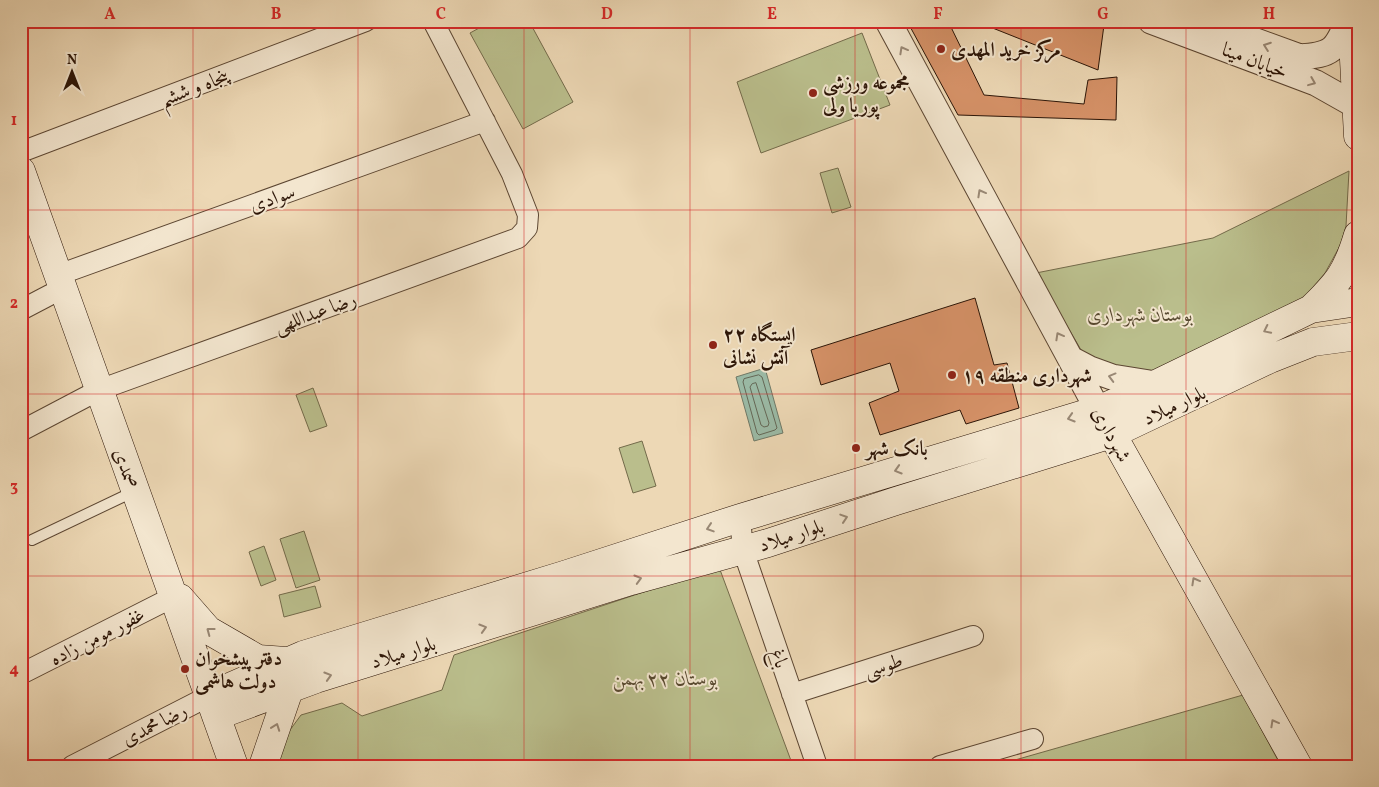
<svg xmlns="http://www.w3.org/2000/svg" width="1379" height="787" font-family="Vollkorn,Amiri,serif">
  <rect width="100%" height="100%" fill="#edd8b5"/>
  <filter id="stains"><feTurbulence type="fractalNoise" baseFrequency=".004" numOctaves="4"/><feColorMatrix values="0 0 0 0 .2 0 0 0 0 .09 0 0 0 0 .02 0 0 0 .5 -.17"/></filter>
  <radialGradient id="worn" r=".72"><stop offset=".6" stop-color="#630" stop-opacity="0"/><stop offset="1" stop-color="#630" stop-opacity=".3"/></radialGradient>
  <path fill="#babe8c" stroke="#736a4a" d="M492 21H529L573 102 523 129 470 33Z
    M862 33 890 105 761 153 737 82Z
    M838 168 851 207 832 213 820 173Z
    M1349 171 1346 226 1341 244 1325 273 1302 300 1149 375 1115 371 1084 355 1036 273 1213 238Z
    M313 388 327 426 310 432 296 395Z
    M642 441 656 486 633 493 619 448Z
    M304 531 320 580 296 588 280 539Z
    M264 546 276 580 261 586 249 552Z
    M719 567 793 766H270L279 745 301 715 342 703 362 716 442 690 454 655Z
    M315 586 321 607 284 617 279 595Z
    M1243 695 1281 766H994Z"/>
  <path fill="#9bbba7" stroke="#6f7967" d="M765 368 783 433 754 441 736 377Z"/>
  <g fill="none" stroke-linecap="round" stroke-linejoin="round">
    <path stroke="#646857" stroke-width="1" d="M759 375 762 377 777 428 775 430 759 435 757 433 743 382 744 379Z
      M756 383 769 423 768 426 764 427 761 425 750 387 752 384Z"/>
  </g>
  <path fill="#d59167" stroke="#2c1507" d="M907 21H948L984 95 1084 104 1088 80 1117 77 1116 120 958 115Z
    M975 21H1093L1104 25 1098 70Z
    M975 298 994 365 1007 363 1019 408 966 424 960 410 880 435 869 403 899 391 890 363 821 385 811 350Z"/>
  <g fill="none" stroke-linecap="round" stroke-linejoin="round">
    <g stroke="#5c4632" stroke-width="12">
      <path id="service" d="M32 540 135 491"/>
    </g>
    <g stroke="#5c4632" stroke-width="22">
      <path id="minor" d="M21 152 366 21
        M58 275 485 121
        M21 310 63 288
        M21 431 99 390 518 238 527 228 528 215 512 174 433 21
        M740 518 743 550 817 766
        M21 674 173 597
        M792 694 973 636
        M72 766 209 696
        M940 766 1033 739"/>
    </g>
    <g stroke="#5c4632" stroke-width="27">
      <path id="tertiary" d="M888 21 1098 410
        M1151 21 1316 83 1355 105
        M1201 21 1300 57C1332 55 1336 50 1348 21
        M1071 359 1090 369 1112 377 1156 384"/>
    </g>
    <g stroke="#2c1507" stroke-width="29">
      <path id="secondary" d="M1352 21 1358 136
        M21 171 234 766
        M1311 309C1338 283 1347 272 1358 235
        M1103 418 1298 766
        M180 598 208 630 258 659 286 661
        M209 696 303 655 564 575 740 518 1098 410 1156 384 1311 309 1358 302
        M216 716 316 679 631 581 768 543 896 501 1112 434 1270 359 1313 342 1358 336
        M263 766 289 690"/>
    </g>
    <use href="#service" stroke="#f3e6cf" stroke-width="10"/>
    <use href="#minor" stroke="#f3e6cf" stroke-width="20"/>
    <use href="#tertiary" stroke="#f3e6cf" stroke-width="25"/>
    <use href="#secondary" stroke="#f3e6cf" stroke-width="28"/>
  </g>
  <defs><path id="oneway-chevron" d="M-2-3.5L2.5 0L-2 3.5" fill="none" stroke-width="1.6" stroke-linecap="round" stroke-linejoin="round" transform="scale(1.25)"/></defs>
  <g stroke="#998875">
    <use href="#oneway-chevron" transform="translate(1267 46) rotate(-160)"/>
    <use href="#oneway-chevron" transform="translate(903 50) rotate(-119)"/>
    <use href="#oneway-chevron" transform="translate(1312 82) rotate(22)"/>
    <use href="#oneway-chevron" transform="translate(981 193) rotate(-119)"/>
    <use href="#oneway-chevron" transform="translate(1267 330) rotate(154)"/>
    <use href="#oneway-chevron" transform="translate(1059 336) rotate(-119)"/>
    <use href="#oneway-chevron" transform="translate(1112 377) rotate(-165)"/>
    <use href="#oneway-chevron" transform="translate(1071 418) rotate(163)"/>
    <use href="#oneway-chevron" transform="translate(898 470) rotate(163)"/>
    <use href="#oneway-chevron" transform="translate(844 518) rotate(-18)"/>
    <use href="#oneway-chevron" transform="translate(710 528) rotate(162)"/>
    <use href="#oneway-chevron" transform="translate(638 579) rotate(-16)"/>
    <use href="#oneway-chevron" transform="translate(1195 581) rotate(-119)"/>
    <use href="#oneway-chevron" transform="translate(483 628) rotate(-17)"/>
    <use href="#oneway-chevron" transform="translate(210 631) rotate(-143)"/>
    <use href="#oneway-chevron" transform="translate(328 676) rotate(-17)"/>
    <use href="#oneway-chevron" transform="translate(1274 723) rotate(-119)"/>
    <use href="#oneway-chevron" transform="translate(276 727) rotate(-70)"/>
  </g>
  <path fill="none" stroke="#d62828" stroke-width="1" stroke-opacity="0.55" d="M193 21V766M358 21V766M524 21V766M690 21V766M855 21V766M1021 21V766M1186 21V766M21 210H1358M21 394H1358M21 576H1358"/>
  <g fill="#8f2418" stroke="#f3e6cf" stroke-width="2">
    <circle cx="941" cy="49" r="5"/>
    <circle cx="813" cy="93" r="5"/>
    <circle cx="713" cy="345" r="5"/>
    <circle cx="952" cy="375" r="5"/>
    <circle cx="856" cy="448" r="5"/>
    <circle cx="185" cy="669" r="5"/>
  </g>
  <g text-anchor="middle" stroke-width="4" stroke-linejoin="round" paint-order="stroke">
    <g font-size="20" font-weight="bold" fill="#2c1507" stroke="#f3e6cf" text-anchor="start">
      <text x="951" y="56">مرکز خرید المهدی</text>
      <text x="823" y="89">مجموعه ورزشی<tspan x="823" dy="23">پوریا ولی</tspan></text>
      <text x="723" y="341">ایستگاه ۲۲<tspan x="723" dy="23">آتش نشانی</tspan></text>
      <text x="962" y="382">شهرداری منطقه ۱۹</text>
      <text x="866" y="455">بانک شهر</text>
      <text x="195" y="665">دفتر پیشخوان<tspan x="195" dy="23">دولت هاشمی</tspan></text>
    </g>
    <g font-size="20" fill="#2c1507" stroke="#f3e6cf">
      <text transform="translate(1255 60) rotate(21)" y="7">خیابان مینا</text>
      <text transform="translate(194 87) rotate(-21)" y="7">پنجاه و ششم</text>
      <text transform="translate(272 198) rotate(-20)" y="7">سوادی</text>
      <text transform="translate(315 312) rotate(-20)" y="7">رضا عبداللهی</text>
      <text transform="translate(1174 405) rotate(-25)" y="7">بلوار میلاد</text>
      <text transform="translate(1112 434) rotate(61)" y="7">شهرداری</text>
      <text transform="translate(127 468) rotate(70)" y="7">صمدی</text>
      <text transform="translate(791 535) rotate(-18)" y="7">بلوار میلاد</text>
      <text transform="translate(97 636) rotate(-27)" y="7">غفور مومن زاده</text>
      <text transform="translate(403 652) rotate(-17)" y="7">بلوار میلاد</text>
      <text transform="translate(780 658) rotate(71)" y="7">باغ</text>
      <text transform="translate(883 665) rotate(-18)" y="7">طوسی</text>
      <text transform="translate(154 724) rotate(-27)" y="7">رضا محمدی</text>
    </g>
    <g font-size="20" font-style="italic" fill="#57482f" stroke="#f3e6cf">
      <text x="1140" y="321">بوستان شهرداری</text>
      <text x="665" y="685">بوستان ۲۲ بهمن</text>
    </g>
  </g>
  <rect width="1379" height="787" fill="none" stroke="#edd8b5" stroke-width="55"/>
  <g transform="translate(72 72)" stroke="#f3e6cf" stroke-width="4" paint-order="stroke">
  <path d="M0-4L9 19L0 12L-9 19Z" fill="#2c1507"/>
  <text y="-8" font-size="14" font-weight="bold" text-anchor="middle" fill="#2c1507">N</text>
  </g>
  <rect x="28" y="28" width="1324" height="732" fill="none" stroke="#d62828" stroke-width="2"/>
  <g font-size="16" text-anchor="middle" font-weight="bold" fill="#d62828">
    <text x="110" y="19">A</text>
    <text x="276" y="19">B</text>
    <text x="441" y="19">C</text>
    <text x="607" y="19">D</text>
    <text x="772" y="19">E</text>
    <text x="938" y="19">F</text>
    <text x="1103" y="19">G</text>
    <text x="1269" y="19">H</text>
    <text x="14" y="125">1</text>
    <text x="14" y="308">2</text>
    <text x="14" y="491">3</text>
    <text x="14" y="674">4</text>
  </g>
  <rect width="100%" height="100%" filter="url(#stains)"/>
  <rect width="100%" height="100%" fill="url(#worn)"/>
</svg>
